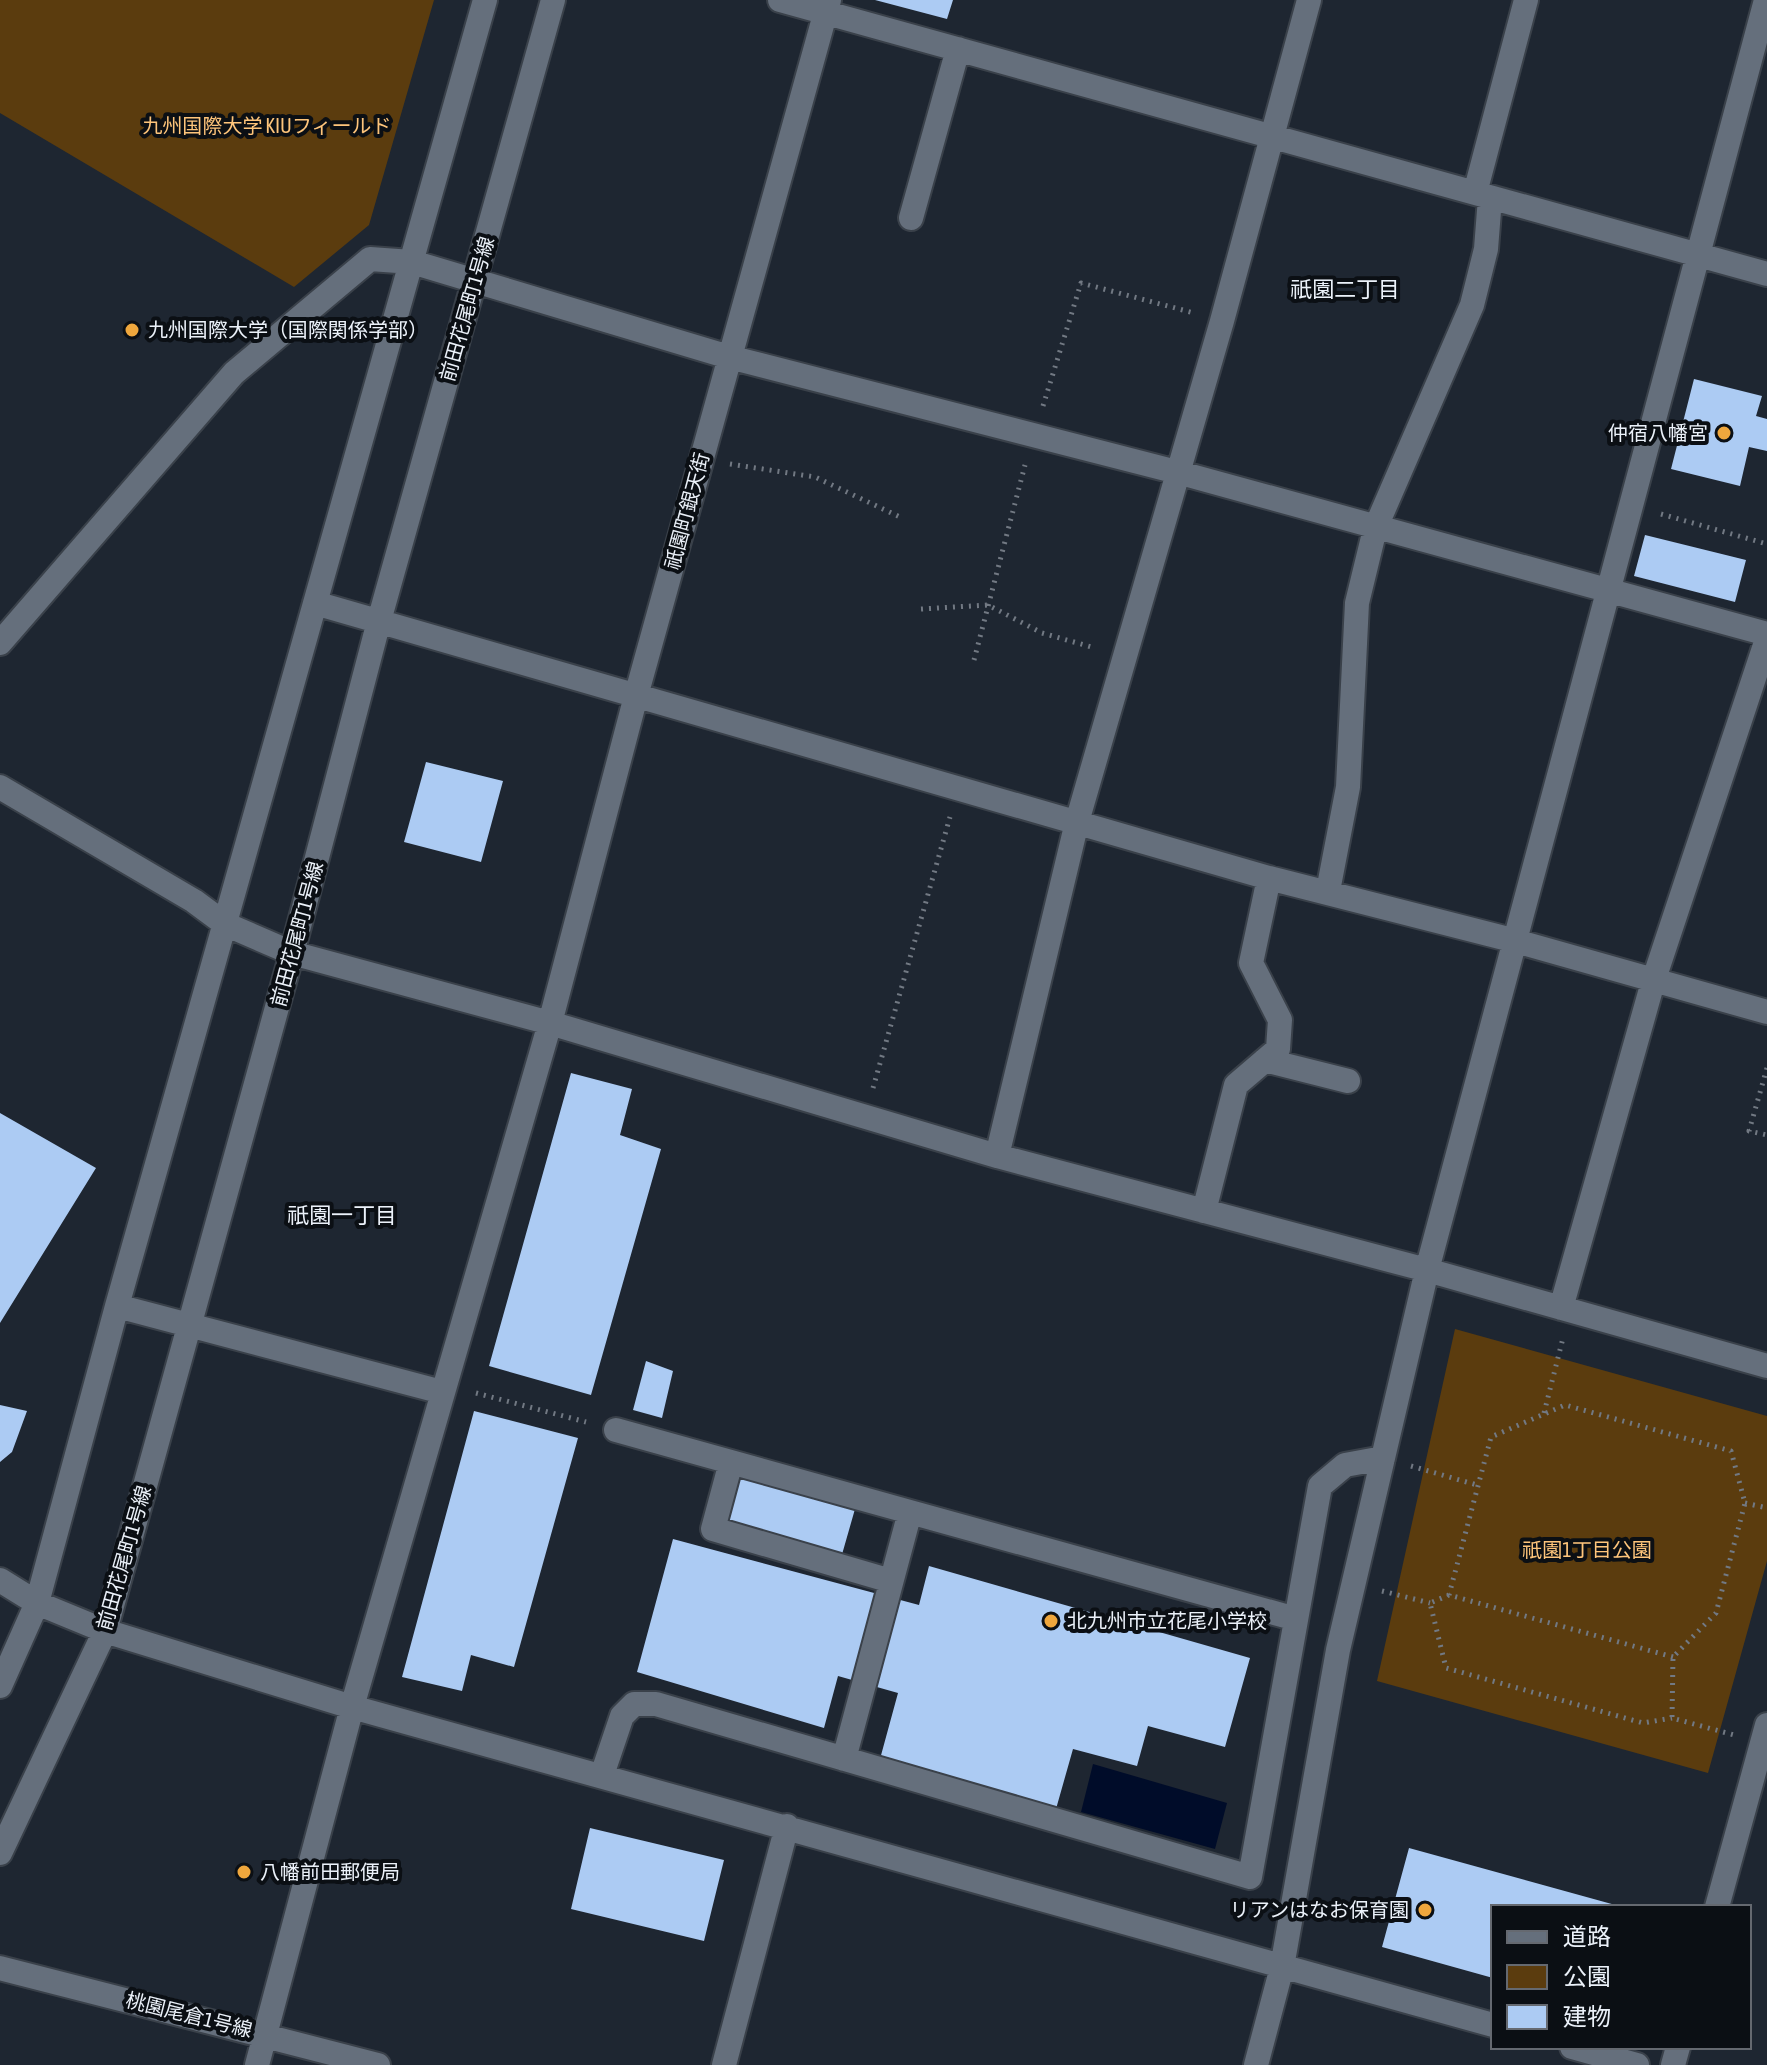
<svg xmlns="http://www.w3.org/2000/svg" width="1767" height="2065" font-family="'Asap Condensed','Noto Sans JP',sans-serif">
  <rect width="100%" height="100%" fill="#1e2631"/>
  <path fill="#5b3c0e" d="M0 0H434L369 225 294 287 0 113Z
    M1455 1329 1767 1416V1561L1708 1773 1377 1681Z"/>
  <path fill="#000c29" d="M1093 1764 1227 1803 1215 1849 1081 1812Z"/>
  <path fill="#accbf3" d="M875 0H953L947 19Z
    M1694 379 1762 396 1756 416 1767 419V451L1749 447 1740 486 1671 469Z
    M1645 535 1746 560 1735 602 1634 576Z
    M426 762 503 781 481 862 404 842Z
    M571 1073 632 1089 620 1135 661 1149 591 1395 489 1366Z
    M0 1113 96 1168 0 1323Z
    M646 1361 673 1371 662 1418 633 1410Z
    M0 1405 27 1411 12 1452 0 1462Z
    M474 1411 578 1438 514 1667 471 1655 462 1691 402 1677Z
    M741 1474 855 1509 841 1558 727 1525Z
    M673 1539 919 1605 929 1566 1250 1658 1225 1747 1148 1726 1137 1766 1073 1749 1056 1809 880 1759 898 1693 838 1676 824 1728 637 1672Z
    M590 1828 724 1860 704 1941 571 1909Z
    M1409 1848 1619 1906 1618 1907H1493V1978L1382 1947Z"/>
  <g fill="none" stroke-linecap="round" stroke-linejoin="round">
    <g stroke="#3a414a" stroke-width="28">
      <path id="minor" d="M780 0 1767 274
        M1475 193 1526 0
        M911 218 958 49
        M315 603 1269 878 1512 940 1767 1012
        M0 643 234 373 370 259 412 262 729 357 1177 472 1767 634
        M0 787 194 901 225 924 292 953 550 1023 997 1156 1427 1270 1767 1366
        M1328 891 1348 787 1357 603 1375 529 1472 305 1486 249 1490 198
        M1265 1060 1348 1081
        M997 1156 1077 822 1222 321 1309 0
        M1204 1211 1236 1085 1278 1049 1280 1020 1251 963 1269 878
        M117 1306 442 1392
        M1561 1308 1653 982 1767 639
        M616 1430 910 1512
        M731 1462 713 1529 891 1581
        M0 1580 37 1603 105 1631 352 1707 1493 2025
        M0 1686 37 1603 117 1306 485 0
        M844 1759 910 1512 1296 1619
        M602 1775 622 1716 634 1704H656L1250 1877 1320 1486 1345 1465 1383 1458
        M0 1853 105 1631 292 953 379 621 553 0
        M1717 1907 1767 1725
        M0 1968 378 2065
        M1572 2047 1637 2065
        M257 2065 352 1707 550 1023 636 696 829 0
        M724 2065 787 1826
        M1256 2065 1282 1967 1338 1650 1427 1270 1766 0
        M1673 2065 1678 2047"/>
    </g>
    <path stroke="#727983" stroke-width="5" stroke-dasharray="2 6" stroke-linecap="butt" d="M1043 406 1081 283 1194 313
      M730 464 815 477 900 517
      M1661 514 1767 544
      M921 609 988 605 1042 633 1095 648
      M974 660 1025 465
      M1767 1068 1749 1131 1767 1135
      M873 1088 950 817
      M476 1393 586 1422
      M1544 1413 1563 1338
      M1411 1466 1477 1485
      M1745 1503 1767 1508
      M1382 1591 1430 1603
      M1449 1595 1430 1603 1446 1668 1643 1723 1672 1718
      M1673 1657 1449 1595 1491 1437 1565 1405 1731 1451 1745 1503 1716 1613 1673 1657 1672 1718 1734 1735"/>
    <use href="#minor" stroke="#656f7c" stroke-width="24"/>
  </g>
  <g fill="#efa73d" stroke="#0b0f14" stroke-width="3">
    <circle cx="132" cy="330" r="8"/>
    <circle cx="1724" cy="433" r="8"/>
    <circle cx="1051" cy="1621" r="8"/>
    <circle cx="244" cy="1872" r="8"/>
    <circle cx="1425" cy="1910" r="8"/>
  </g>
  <g text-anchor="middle" stroke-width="8" stroke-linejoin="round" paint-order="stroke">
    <g font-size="20" fill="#fec57b" stroke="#0b0f14">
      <text x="267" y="133">九州国際大学 KIUフィールド</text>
      <text x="1587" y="1557">祇園1丁目公園</text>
    </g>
    <g font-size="20" fill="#ebf1f9" stroke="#0b0f14">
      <text transform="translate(467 309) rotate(-74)" y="7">前田花尾町1号線</text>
      <text transform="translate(687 511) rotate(-75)" y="7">祇園町銀天街</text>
      <text transform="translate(297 934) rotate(-75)" y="7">前田花尾町1号線</text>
      <text transform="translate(124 1558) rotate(-74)" y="7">前田花尾町1号線</text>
      <text transform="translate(189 2015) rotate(14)" y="7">桃園尾倉1号線</text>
    </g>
    <g font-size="20" fill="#ebf1f9" stroke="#0b0f14" text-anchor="start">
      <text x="148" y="337">九州国際大学（国際関係学部）</text>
      <text x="1708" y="440" text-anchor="end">仲宿八幡宮</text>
      <text x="1067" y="1628">北九州市立花尾小学校</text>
      <text x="260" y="1879">八幡前田郵便局</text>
      <text x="1409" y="1917" text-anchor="end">リアンはなお保育園</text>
    </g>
    <g font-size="22" fill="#ebf1f9" stroke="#0b0f14">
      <text x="1345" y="297">祇園二丁目</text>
      <text x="342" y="1223">祇園一丁目</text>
    </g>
  </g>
  <rect x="1491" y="1905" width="260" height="144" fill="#0b0f14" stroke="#656970" stroke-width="2"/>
  <rect x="1507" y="1931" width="40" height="12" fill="#656f7c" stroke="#656970" stroke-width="2"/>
  <text x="1563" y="1945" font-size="24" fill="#ebf1f9">道路</text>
  <rect x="1507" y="1965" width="40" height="24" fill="#5b3c0e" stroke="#656970" stroke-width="2"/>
  <text x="1563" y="1985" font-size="24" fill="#ebf1f9">公園</text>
  <rect x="1507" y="2005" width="40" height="24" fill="#accbf3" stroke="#656970" stroke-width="2"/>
  <text x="1563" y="2025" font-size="24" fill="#ebf1f9">建物</text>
</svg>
